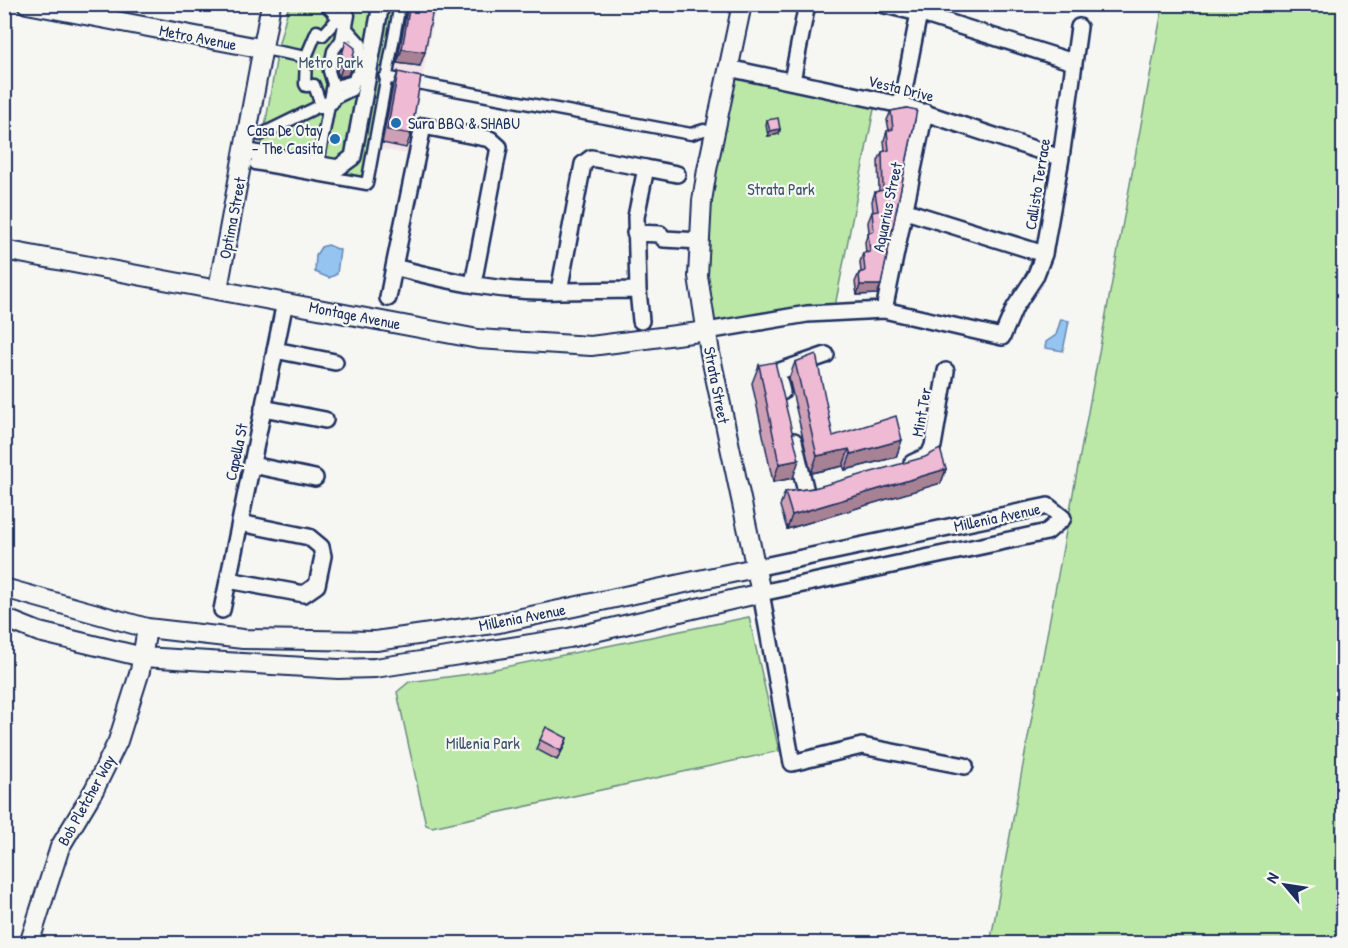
<svg xmlns="http://www.w3.org/2000/svg" width="1348" height="948" font-family="'Patrick Hand',sans-serif">
  <rect width="100%" height="100%" fill="#f6f6f2"/>
  <filter id="ink" filterUnits="userSpaceOnUse"><feTurbulence type="fractalNoise" baseFrequency=".0167" numOctaves="2"/><feDisplacementMap in="SourceGraphic" scale="12" xChannelSelector="R" yChannelSelector="G"/><feConvolveMatrix kernelMatrix="1 2 1 2 8 2 1 2 1" color-interpolation-filters="sRGB"/></filter>
  <g filter="url(#ink)">
    <path fill="#f4e4e9" d="M397 5H436L408 154 370 147Z"/>
    <path fill="#bbe8a6" stroke="#6b8c82" stroke-width="1.5" d="M289 5H397L365 176 358 180 259 163 279 43Z
      M1163 5H1343V943L990 944Z
      M728 68 876 99 834 311 707 331 698 276Z
      M749 617 779 751 432 827 426 825 397 692 409 682 470 674Z"/>
    <path fill="#95c4f0" stroke="#6488b6" stroke-width="1.5" d="M328 245 340 250 337 274 329 278 315 272 316 255 321 247Z
      M1061 319 1069 321 1063 351 1045 348 1046 342 1056 335Z"/>
    <g fill="none" stroke-linecap="round" stroke-linejoin="round">
      <g stroke="#1b2f5e" stroke-width="15">
        <path id="pedestrian" d="M325 4 361 44 359 58
          M349 15 344 42 362 55 357 80 336 86 333 103 322 108 314 85 306 86 305 84 306 57 317 31 323 35 340 16Z
          M264 49 306 57
          M385 77 691 134 704 130
          M260 135 352 90 355 76
          M255 164 367 184 400 4
          M317 169 333 84 329 71 333 51 341 40 348 4"/>
      </g>
      <g stroke="#1b2f5e" stroke-width="20">
        <path id="minor" d="M881 4 919 13 1073 62
          M728 68 901 105 1061 158
          M792 81 807 4
          M901 105 919 13
          M244 151 338 168 353 157 381 4
          M646 168 677 174
          M906 211 1044 254
          M635 233 660 234 664 239 700 241
          M473 284 499 147 490 139 423 126 394 267C448 281 503 293 559 291L583 164 591 158 646 168 636 217 638 290 559 291
          M638 290 641 321
          M388 298 394 267
          M884 310 925 112
          M707 331 807 314 884 310 1002 337 1015 307 1035 277 1044 254 1061 158 1079 27
          M275 350 335 362
          M782 392 777 372 826 355
          M263 408 325 420
          M794 441 806 492
          M912 463 929 455 933 446 946 371
          M252 465 315 478
          M755 568 1048 506 1063 518 1047 532 761 593 792 763 862 746 965 766
          M228 580 304 594 317 585 323 556 321 547 309 537 240 523
          M222 610 285 302"/>
      </g>
      <g stroke="#1b2f5e" stroke-width="22">
        <path id="tertiary" d="M27 4 264 49
          M4 250 478 339 591 346 707 331
          M218 289 271 4
          M4 588 147 628 243 639 376 641 499 623 755 568
          M4 618 39 632 143 657 338 669 375 668 569 638 761 593 710 353 698 276 702 201 707 170 742 4
          M29 944 60 847 94 790 118 741 140 671 147 628"/>
      </g>
      <use href="#pedestrian" stroke="#f6f6f2" stroke-width="10"/>
      <use href="#minor" stroke="#f6f6f2" stroke-width="15"/>
      <use href="#tertiary" stroke="#f6f6f2" stroke-width="18"/>
    </g>
    <path fill="#cea0b6" stroke="#1b2f5e" stroke-width="1.5" d="M408 4H434L420 66 397 63Z
      M346 41 348 75 339 77 337 71Z
      M398 72 411 134 406 148 382 143 393 86Z
      M907 108 877 294 857 295 855 282 859 273 861 272 860 262 863 253H866L865 242 868 233 869 232 868 222 872 212H873L872 201 875 192 879 191 878 161 882 152 885 151 884 140 887 131 889 130 887 120 891 111Z
      M767 120 780 129 779 134 768 136 766 125Z
      M795 362 833 436 902 440 896 457 845 470 843 466 811 473 789 378Z
      M759 365 793 478 773 482 752 383Z
      M946 469 941 483 787 529 780 506 785 492Z
      M567 738 564 747 557 760 536 749 540 740Z"/>
    <path fill="#a78294" stroke="#1b2f5e" stroke-width="1.5" d="M402 49 425 52 420 66 397 63Z
      M351 66 348 75 339 77 342 68Z
      M780 129 779 134 768 136 770 131Z
      M860 285H881L877 294 857 295Z
      M902 440 896 457 845 470 851 454Z
      M849 449 843 466 811 473 817 456Z
      M799 460 793 478 773 482 779 464Z
      M946 469 941 483 787 529 792 515Z
      M567 738 564 747 557 760 561 751Z"/>
    <path fill="#efbad4" stroke="#1b2f5e" stroke-width="1.5" d="M410 4H434L425 52 402 49Z
      M346 41 355 48 351 66 342 68 340 61Z
      M398 72 421 77 411 134 387 130Z
      M907 108 917 110 881 285H860L859 273 865 271 863 253 870 252 868 233 874 231 872 212 878 211 875 192 883 190 882 152 889 150 887 131 893 129 891 111Z
      M778 118 780 129 770 131 767 120Z
      M816 354 833 436 896 416 902 440 851 454 849 449 817 456 795 362Z
      M775 362 799 460 779 464 759 365Z
      M940 449 946 469 792 515 785 492 814 488 925 457Z
      M546 727 567 738 561 751 540 740Z"/>
  </g>
  <g fill="#1f6fb2" stroke="#f6f6f2" stroke-width="2">
    <circle cx="396" cy="123" r="6"/>
    <circle cx="335" cy="139" r="6"/>
  </g>
  <g text-anchor="middle" stroke-width="4.5" stroke-linejoin="round" paint-order="stroke">
    <g font-size="16" fill="#1b2f5e" stroke="#f6f6f2">
      <text transform="translate(198 37) rotate(11)" y="6">Metro Avenue</text>
      <text transform="translate(901 88) rotate(14)" y="6">Vesta Drive</text>
      <text transform="translate(1037 184) rotate(-81)" y="6">Callisto Terrace</text>
      <text transform="translate(887 207) rotate(-78)" y="6">Aquarius Street</text>
      <text transform="translate(232 218) rotate(-79)" y="6">Optima Street</text>
      <text transform="translate(355 315) rotate(11)" y="6">Montage Avenue</text>
      <text transform="translate(717 385) rotate(79)" y="6">Strata Street</text>
      <text transform="translate(921 412) rotate(-80)" y="6">Mint Ter</text>
      <text transform="translate(236 452) rotate(-78)" y="6">Capella St</text>
      <text transform="translate(997 517) rotate(-12)" y="6">Millenia Avenue</text>
      <text transform="translate(522 617) rotate(-11)" y="6">Millenia Avenue</text>
      <text transform="translate(86 800) rotate(-61)" y="6">Bob Pletcher Way</text>
    </g>
    <g font-size="16" fill="#3b546c" stroke="#f6f6f2">
      <text x="331" y="68">Metro Park</text>
      <text x="781" y="195">Strata Park</text>
      <text x="483" y="749">Millenia Park</text>
    </g>
    <g font-size="16" fill="#1b2f5e" stroke="#f6f6f2" text-anchor="start">
      <text x="408" y="129">Sura BBQ &amp; SHABU</text>
      <text x="323" y="136" text-anchor="end">Casa De Otay<tspan x="323" dy="18">– The Casita</tspan></text>
    </g>
  </g>
  <rect width="1348" height="948" fill="none" stroke="#f6f6f2" stroke-width="24"/>
  <rect x="12" y="12" width="1324" height="924" fill="none" stroke="#1b2f5e" stroke-width="2" filter="url(#ink)"/>
  <g transform="translate(1285 885) rotate(299)" stroke="#f6f6f2" stroke-width="4.5" paint-order="stroke">
  <path d="M0-4.5L10 22L0 15L-10 22Z" fill="#1b2f5e"/>
  <text y="-9" font-size="16" font-weight="bold" text-anchor="middle" fill="#1b2f5e">N</text>
  </g>
</svg>
